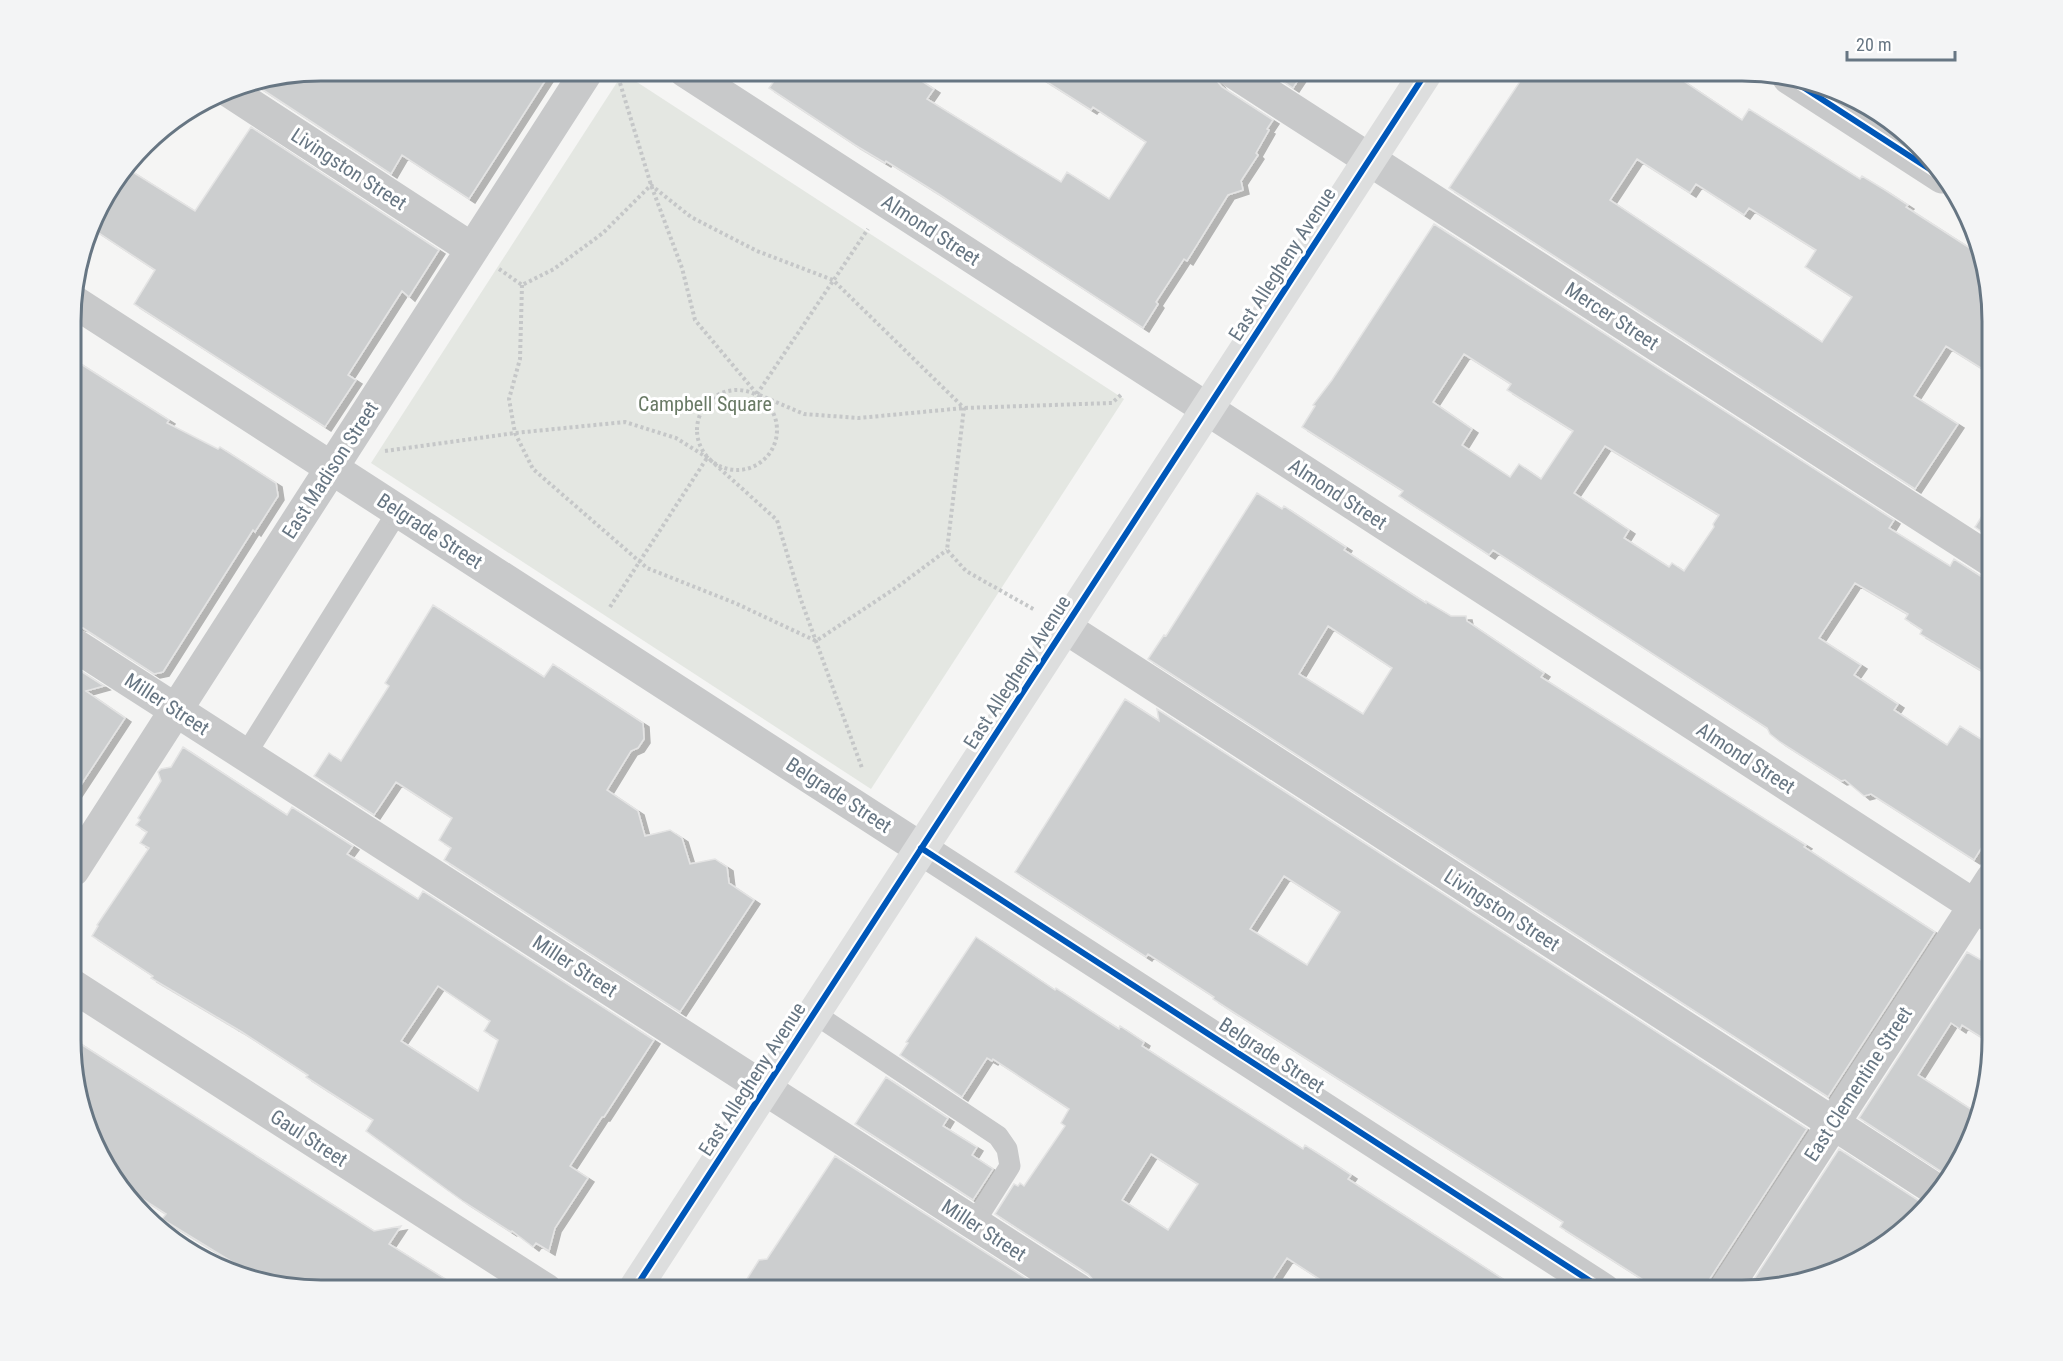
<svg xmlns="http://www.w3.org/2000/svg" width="2063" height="1361" font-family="'Roboto Condensed',sans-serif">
  <defs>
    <filter id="shadow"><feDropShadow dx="6" dy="4" stdDeviation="0" flood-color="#0004"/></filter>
  </defs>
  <rect width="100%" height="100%" fill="#f5f5f4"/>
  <path fill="#e4e7e2" d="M623 73 1124 399 871 789 371 463Z"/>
  <path fill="#cccecf" stroke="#e4e4e4" stroke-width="1.5" fill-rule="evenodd" filter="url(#shadow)" d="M321 70H552L469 199 402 155 391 174 254 84Z
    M782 70H905L934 89 927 99 1061 182 1067 172 1109 199 1146 142 1093 107 1091 110 1028 70H1213L1216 80 1222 87 1273 120 1267 129 1269 130 1256 153 1258 155 1241 181 1243 190 1228 195 1187 261 1184 259 1156 302 1158 304 1143 328 937 193 886 161 885 163 855 145 769 88Z
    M1266 70H1305L1293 88Z
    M1523 70H1667L1742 120 1749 109 1860 179 1862 176 1885 190 1908 205 1906 207 1976 252 1992 305V375L1946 346 1914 396 1958 424 1915 489 1449 188 1519 83ZM1637 159 1690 193 1696 184 1744 215 1749 208 1816 250 1805 267 1852 297 1822 342 1610 200Z
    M251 127 439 250 409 297 402 291 348 375 356 380 325 427 134 304 155 270 91 228 96 210 128 169 195 211Z
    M1434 224 1894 520 1889 528 1950 566 1954 559 1982 577 1992 580V677L1920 634 1922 630 1905 619 1908 614 1855 583 1819 638 1861 665 1854 675 1898 704 1894 710 1947 745 1960 726 1992 746V831L1974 860 1871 794 1864 796 1845 780 1841 781 1780 742 1770 734 1767 728 1493 550 1489 555 1399 496 1403 491 1302 427 1315 406 1313 405 1332 380ZM1464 354 1511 384 1507 390 1573 431 1541 479 1519 464 1510 477 1462 445 1472 429 1433 402ZM1605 446 1719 515 1713 524 1714 527 1684 571 1672 563 1669 567 1624 538 1629 530 1574 493Z
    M73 359 169 420 167 423 218 449 220 447 276 483 278 496 255 532 253 530 163 672 154 674 83 628 73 625Z
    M1257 493 1282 509 1284 506 1346 547 1344 550 1426 603V601L1451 616H1466L1467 621 1544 673 1541 677 1806 845 1804 847 1935 932 1828 1097 1148 659 1164 635 1166 636ZM1328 626 1392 668 1363 714 1299 674Z
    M1992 500V539L1975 527Z
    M433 605 544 677 553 664 643 723 644 739 638 748 631 751 607 790 638 811 645 836 670 830 682 838 690 864 715 859 727 867 729 883 754 900 680 1012 444 860 451 848 439 840 452 818 396 782 374 815 314 776 329 753 341 761 389 686 385 683Z
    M73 666 104 686 86 691 125 718 73 797Z
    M1125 699 1159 721 1157 709 1807 1129 1709 1280 1706 1290H1659L1560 1227 1563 1222 1230 1010 1213 999 1214 997 1148 954 1146 957 1015 872ZM1284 876 1340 912 1307 965 1250 929Z
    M183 747 287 815 292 807 353 846 347 854 418 899 423 891 654 1040 604 1117H602L570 1166 588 1178 555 1228 549 1251 536 1243 533 1247 512 1231 511 1232 464 1202 366 1131 373 1120 323 1088 306 1077 308 1075 242 1032 151 978 153 976 92 936 98 926 97 925 149 848 140 843 147 832 136 825 140 820 138 818 161 781 158 772 161 769 171 767ZM438 986 490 1021 484 1031 498 1040 478 1091 401 1041Z
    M976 937 1055 990 1056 988 1119 1029 1120 1026 1144 1042 1142 1046 1303 1149 1305 1145 1330 1161 1351 1175 1348 1179 1520 1290H1336L1287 1258 1266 1290H1097L1094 1281 1088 1274 995 1214 1014 1184 1018 1186 1020 1183 1024 1186 1065 1126 1061 1123 1069 1109 993 1059 992 1061 987 1058 962 1097 900 1055 908 1043 906 1042ZM1151 1154 1198 1184 1168 1230 1122 1200Z
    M1967 952 1992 966V1044L1962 1025 1960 1029 1951 1023 1918 1075 1980 1115 1951 1178 1859 1118Z
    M73 1039 374 1231 401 1226 389 1244 463 1290H320L255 1280 240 1270 242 1268 162 1219 166 1214 125 1188 104 1166 73 1073Z
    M886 1077 948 1118 943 1126 977 1147 972 1155 993 1169 973 1200 855 1124Z
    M1839 1149 1924 1204 1867 1257 1758 1290H1747Z
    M835 1156 1044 1290H740L759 1260 767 1259Z"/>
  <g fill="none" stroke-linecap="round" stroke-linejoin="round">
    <path stroke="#c5c7c8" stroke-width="4" stroke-dasharray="3 3" stroke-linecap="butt" d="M620 83 651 185 682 268 695 320 757 394 804 414 859 418 964 408 1112 403 1122 394
      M499 269 522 285 554 269 603 233 651 185 691 217 757 251 833 280 964 408 947 550 966 571 1035 610
      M522 285 520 359 509 399 515 433 533 469 647 568 735 603 816 641 900 585 947 550
      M697 430a40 40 0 1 1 80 0a40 40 0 1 1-80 0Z
      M757 394 868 229
      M385 451 515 433 625 422 676 438 708 458 777 520 801 600 862 768
      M610 607 707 458"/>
    <path stroke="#c8c9ca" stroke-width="21" d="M246 754 398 511
      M815 1014 998 1136 1007 1149 1010 1166 974 1223"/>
    <path stroke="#c8c9ca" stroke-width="33" d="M685 71 1992 917
      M1232 71 1992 561
      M1789 78 1942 177
      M226 89 472 249
      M73 301 1604 1290
      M1066 628 1938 1191
      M73 644 1078 1290
      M73 870 587 71
      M73 986 546 1290
      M1725 1290 1992 879"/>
    <path stroke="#dddede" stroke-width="33" d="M634 1290 1427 71"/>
    <g stroke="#fff" stroke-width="10">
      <path id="cycleway" d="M1789 78 1942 177
        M921 848 1604 1290
        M634 1290 1427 71"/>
    </g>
    <use href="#cycleway" stroke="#0057b8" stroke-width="6"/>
  </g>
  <g text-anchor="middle" stroke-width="6" stroke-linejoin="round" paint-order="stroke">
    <g font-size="20" fill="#677683" stroke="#fff">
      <text transform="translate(349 169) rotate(33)" y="7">Livingston Street</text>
      <text transform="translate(931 230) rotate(33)" y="7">Almond Street</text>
      <text transform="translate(1282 264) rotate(-57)" y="7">East Allegheny Avenue</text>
      <text transform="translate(1612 316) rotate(33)" y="7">Mercer Street</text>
      <text transform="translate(330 470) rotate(-57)" y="7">East Madison Street</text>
      <text transform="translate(1338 494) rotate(33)" y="7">Almond Street</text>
      <text transform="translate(430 531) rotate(33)" y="7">Belgrade Street</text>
      <text transform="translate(1017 672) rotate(-57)" y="7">East Allegheny Avenue</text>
      <text transform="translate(167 704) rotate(33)" y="7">Miller Street</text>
      <text transform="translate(1746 758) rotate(33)" y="7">Almond Street</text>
      <text transform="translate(839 795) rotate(33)" y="7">Belgrade Street</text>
      <text transform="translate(1502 910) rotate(33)" y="7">Livingston Street</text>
      <text transform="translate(575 966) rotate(33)" y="7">Miller Street</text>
      <text transform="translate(1272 1055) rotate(33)" y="7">Belgrade Street</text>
      <text transform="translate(752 1079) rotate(-57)" y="7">East Allegheny Avenue</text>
      <text transform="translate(1858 1084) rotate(-57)" y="7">East Clementine Street</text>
      <text transform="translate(309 1138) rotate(33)" y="7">Gaul Street</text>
      <text transform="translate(984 1230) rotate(33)" y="7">Miller Street</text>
    </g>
    <g font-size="20" fill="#697a65" stroke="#fff">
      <text x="705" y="411">Campbell Square</text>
    </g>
  </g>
  <path d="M0 0H2063V1361H0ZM321 81H1742A240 240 0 0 1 1982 321V1040A240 240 0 0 1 1742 1280H321A240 240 0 0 1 81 1040V321A240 240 0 0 1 321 81Z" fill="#f3f4f5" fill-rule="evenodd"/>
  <path fill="none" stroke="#677683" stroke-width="3" d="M321 81H1742A240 240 0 0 1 1982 321V1040A240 240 0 0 1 1742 1280H321A240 240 0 0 1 81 1040V321A240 240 0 0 1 321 81Z"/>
  <path d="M1847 51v9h108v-9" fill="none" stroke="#677683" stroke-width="3"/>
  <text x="1856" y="51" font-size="18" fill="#677683" stroke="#ffffff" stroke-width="4.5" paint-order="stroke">20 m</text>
</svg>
